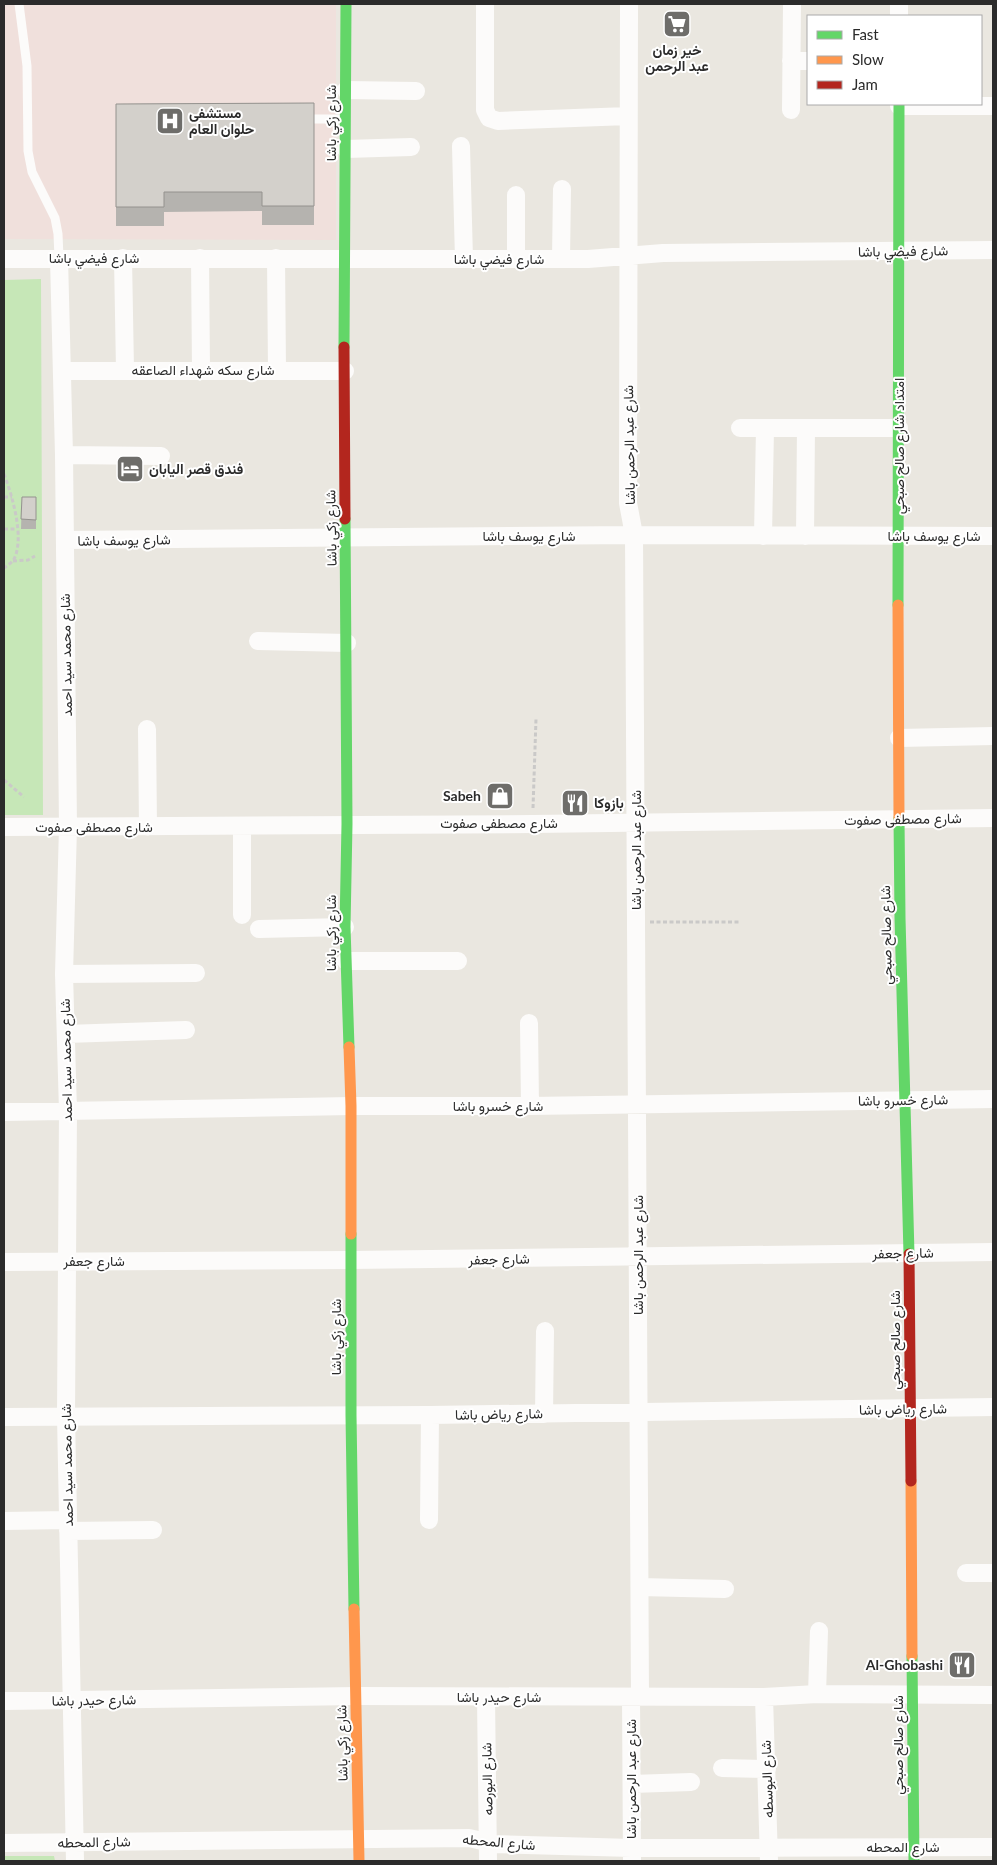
<svg xmlns="http://www.w3.org/2000/svg" width="997" height="1865" font-family="Lato,Vazirmatn,sans-serif">
  <rect width="100%" height="100%" fill="#eae7e0"/>
  <path fill="#f0e0dc" d="M4 4H336V240L4 239Z"/>
  <path fill="#c6e7b7" d="M41 279 43 815H4V280Z
    M4 1856H54L55 1861H4Z"/>
  <g fill="none" stroke-linecap="round" stroke-linejoin="round">
    <path stroke="#cac9c8" stroke-width="3" stroke-dasharray="4 2.5" stroke-linecap="butt" d="M4 474C12 495 24 535 15 557 13 562 8 565 4 568
      M4 497H12
      M4 529H17
      M13 561 28 560 35 556
      M4 780 24 797
      M533 808 536 719
      M650 922H741"/>
    <path stroke="#fcfbfa" stroke-width="9" d="M19 4 27 66 28 151 32 172 55 218 58 234 59 258
      M304 119H343"/>
    <path stroke="#fcfbfa" stroke-width="18" d="M485 4V110L489 118 498 121 628 116
      M629 4 628 479V503L634 535 640 1696
      M899 16V4
      M791 61H808
      M346 90 416 91
      M899 106H992
      M791 110 792 4
      M461 146 464 259
      M346 149 411 147
      M59 258 64 455 68 827 64 974 68 1111 66 1416 75 1861
      M123 258 125 370
      M200 258 201 370
      M276 258 277 370
      M4 259H588L663 253 993 250
      M516 259V195
      M561 259 562 189
      M62 371H345
      M740 428H899
      M64 455 161 456
      M763 536 765 428
      M805 536 806 428
      M65 540 634 535 993 536
      M258 641 347 643
      M147 729 148 827
      M899 738 993 736
      M242 826V915
      M4 827 533 824 993 818
      M259 929 345 927
      M346 961H458
      M64 974 196 973
      M529 1023 530 1106
      M66 1034 186 1030
      M4 1112 351 1106H530L993 1099
      M4 1262 351 1260 993 1252
      M544 1414 545 1331
      M4 1417 430 1415 993 1407
      M429 1520 430 1415
      M4 1521 68 1520
      M68 1531 153 1530
      M966 1573H993
      M640 1587 725 1589
      M817 1694 819 1631
      M486 1697 488 1861
      M631 1697 632 1861
      M764 1697 769 1861
      M4 1701 357 1696 764 1697 817 1694 993 1695
      M722 1768 767 1769
      M632 1784 691 1782
      M4 1843 469 1838 495 1844 632 1848 993 1847"/>
    <path stroke="#63d668" stroke-width="11" d="M344 347 346 4
      M345 519 347 824 345 927 349 1047
      M898 605 899 104
      M899 818 900 918 909 1254
      M351 1234V1415L354 1609
      M912 1656 914 1861"/>
    <path stroke="#ff974d" stroke-width="11" d="M898 605 899 818
      M349 1047 351 1106V1234
      M911 1481 912 1656
      M354 1609 359 1861"/>
    <path stroke="#b3261e" stroke-width="11" d="M344 347 345 519
      M909 1254 911 1481"/>
  </g>
  <path fill="#b5b3af" d="M314 103V225H262V211L164 212V226H116V104Z
    M22 497H36V529H21Z"/>
  <path fill="#d3d0cb" stroke="#94928e" d="M314 103V206H262V192H164V207H116V104Z
    M22 497H36V520L21 519Z"/>
  <defs>
    <g id="supermarket-square" transform="scale(1.4375)"><rect x="-9" y="-9" width="18" height="18" rx="4" fill="#6e6d6a" stroke="#fff"/><path d="M-6-5.5h2.5l.6 2H6L4.5 2H-2.5L-4.4-4H-6ZM-1.5 3.2a1.3 1.3 0 1 0 .1 0ZM3 3.2a1.3 1.3 0 1 0 .1 0Z" fill="#fff"/></g>
    <g id="hospital-square" transform="scale(1.4375)"><rect x="-9" y="-9" width="18" height="18" rx="4" fill="#6e6d6a" stroke="#fff"/><path d="M-5-5h3v3.5h4V-5h3V5h-3V1.5h-4V5h-3Z" fill="#fff"/></g>
    <g id="hotel-square" transform="scale(1.4375)"><rect x="-9" y="-9" width="18" height="18" rx="4" fill="#6e6d6a" stroke="#fff"/><path d="M-6-4.5h1.5V1H6V5H4.5V3h-9V5H-6ZM-4 0a1.8 1.8 0 1 1 3.6 0ZM.5 0V-2.5h3Q6-2.5 6 0Z" fill="#fff"/></g>
    <g id="shop-square" transform="scale(1.4375)"><rect x="-9" y="-9" width="18" height="18" rx="4" fill="#6e6d6a" stroke="#fff"/><path d="M-5-2.5h2.3a2.7 3.5 0 0 1 5.4 0H5L5.5 6h-11ZM-1.5-2.5h3a1.5 2.3 0 0 0-3 0Z" fill="#fff"/></g>
    <g id="restaurant-square" transform="scale(1.4375)"><rect x="-9" y="-9" width="18" height="18" rx="4" fill="#6e6d6a" stroke="#fff"/><path d="M-5-6h1v4h1v-4h1v4h1v-4h1v5L-1.5 .5V6h-2V.5L-5-1ZM5-6V6H3V1.5H1.5Q1.5-4 5-6Z" fill="#fff"/></g>
  </defs>
  <g fill-rule="evenodd">
    <use href="#supermarket-square" x="677" y="24"/>
    <use href="#hospital-square" x="170" y="121"/>
    <use href="#hotel-square" x="130" y="469"/>
    <use href="#shop-square" x="500" y="796"/>
    <use href="#restaurant-square" x="575" y="803"/>
    <use href="#restaurant-square" x="962" y="1665"/>
  </g>
  <g text-anchor="middle" stroke-width="4" stroke-linejoin="round" paint-order="stroke">
    <g font-size="14" font-weight="bold" fill="#2b2b2b" stroke="#fff" text-anchor="start">
      <text x="677" y="55" text-anchor="middle">خير زمان<tspan x="677" dy="16">عبد الرحمن</tspan></text>
      <text x="189" y="118">مستشفى<tspan x="189" dy="16">حلوان العام</tspan></text>
      <text x="149" y="474">فندق قصر اليابان</text>
      <text x="481" y="801" text-anchor="end">Sabeh</text>
      <text x="594" y="808">بازوكا</text>
      <text x="943" y="1670" text-anchor="end">Al-Ghobashi</text>
    </g>
    <g font-size="14" fill="#2b2b2b" stroke="#fff">
      <text transform="translate(331 123) rotate(-90)" y="5">شارع زكي باشا</text>
      <text transform="translate(903 251) rotate(-1)" y="5">شارع فيضي باشا</text>
      <text x="94" y="263">شارع فيضي باشا</text>
      <text x="499" y="264">شارع فيضي باشا</text>
      <text x="203" y="375">شارع سكه شهداء الصاعقه</text>
      <text transform="translate(629 445) rotate(-91)" y="5">شارع عبد الرحمن باشا</text>
      <text transform="translate(899 446) rotate(-90)" y="5">امتداد شارع صالح صبحي</text>
      <text transform="translate(331 528) rotate(-91)" y="5">شارع زكي باشا</text>
      <text x="529" y="541">شارع يوسف باشا</text>
      <text x="934" y="541">شارع يوسف باشا</text>
      <text transform="translate(124 540) rotate(-1)" y="5">شارع يوسف باشا</text>
      <text transform="translate(66 655) rotate(-91)" y="5">شارع محمد سيد احمد</text>
      <text transform="translate(903 819) rotate(-1)" y="5">شارع مصطفى صفوت</text>
      <text x="499" y="828">شارع مصطفى صفوت</text>
      <text x="94" y="832">شارع مصطفى صفوت</text>
      <text transform="translate(636 850) rotate(-90)" y="5">شارع عبد الرحمن باشا</text>
      <text transform="translate(331 933) rotate(-90)" y="5">شارع زكي باشا</text>
      <text transform="translate(886 935) rotate(-91)" y="5">شارع صالح صبحي</text>
      <text transform="translate(66 1060) rotate(-91)" y="5">شارع محمد سيد احمد</text>
      <text transform="translate(903 1100) rotate(-1)" y="5">شارع خسرو باشا</text>
      <text x="498" y="1111">شارع خسرو باشا</text>
      <text transform="translate(903 1253) rotate(-1)" y="5">شارع جعفر</text>
      <text transform="translate(638 1255) rotate(-90)" y="5">شارع عبد الرحمن باشا</text>
      <text transform="translate(499 1259) rotate(-1)" y="5">شارع جعفر</text>
      <text x="94" y="1266">شارع جعفر</text>
      <text transform="translate(336 1337) rotate(-90)" y="5">شارع زكي باشا</text>
      <text transform="translate(895 1340) rotate(-90)" y="5">شارع صالح صبحي</text>
      <text transform="translate(903 1409) rotate(-1)" y="5">شارع رياض باشا</text>
      <text transform="translate(499 1414) rotate(-1)" y="5">شارع رياض باشا</text>
      <text transform="translate(67 1465) rotate(-91)" y="5">شارع محمد سيد احمد</text>
      <text x="499" y="1702">شارع حيدر باشا</text>
      <text transform="translate(94 1700) rotate(-1)" y="5">شارع حيدر باشا</text>
      <text transform="translate(342 1743) rotate(-91)" y="5">شارع زكي باشا</text>
      <text transform="translate(898 1745) rotate(-90)" y="5">شارع صالح صبحي</text>
      <text transform="translate(487 1779) rotate(-91)" y="5">شارع البورصه</text>
      <text transform="translate(631 1779) rotate(-90)" y="5">شارع عبد الرحمن باشا</text>
      <text transform="translate(767 1779) rotate(-92)" y="5">شارع البوسطه</text>
      <text transform="translate(94 1842) rotate(-1)" y="5">شارع المحطه</text>
      <text transform="translate(499 1842) rotate(5)" y="5">شارع المحطه</text>
      <text x="903" y="1852">شارع المحطه</text>
    </g>
  </g>
  <rect width="997" height="1865" fill="none" stroke="#2b2b2b" stroke-width="10"/>
  <rect x="807" y="15" width="175" height="90" fill="#ffffff" stroke="#aaaaaa"/>
  <rect x="817" y="31" width="25" height="8" fill="#63d668" stroke="#aaaaaa"/>
  <text x="852" y="40" font-size="15" fill="#2b2b2b">Fast</text>
  <rect x="817" y="56" width="25" height="8" fill="#ff974d" stroke="#aaaaaa"/>
  <text x="852" y="65" font-size="15" fill="#2b2b2b">Slow</text>
  <rect x="817" y="81" width="25" height="8" fill="#b3261e" stroke="#aaaaaa"/>
  <text x="852" y="90" font-size="15" fill="#2b2b2b">Jam</text>
</svg>
